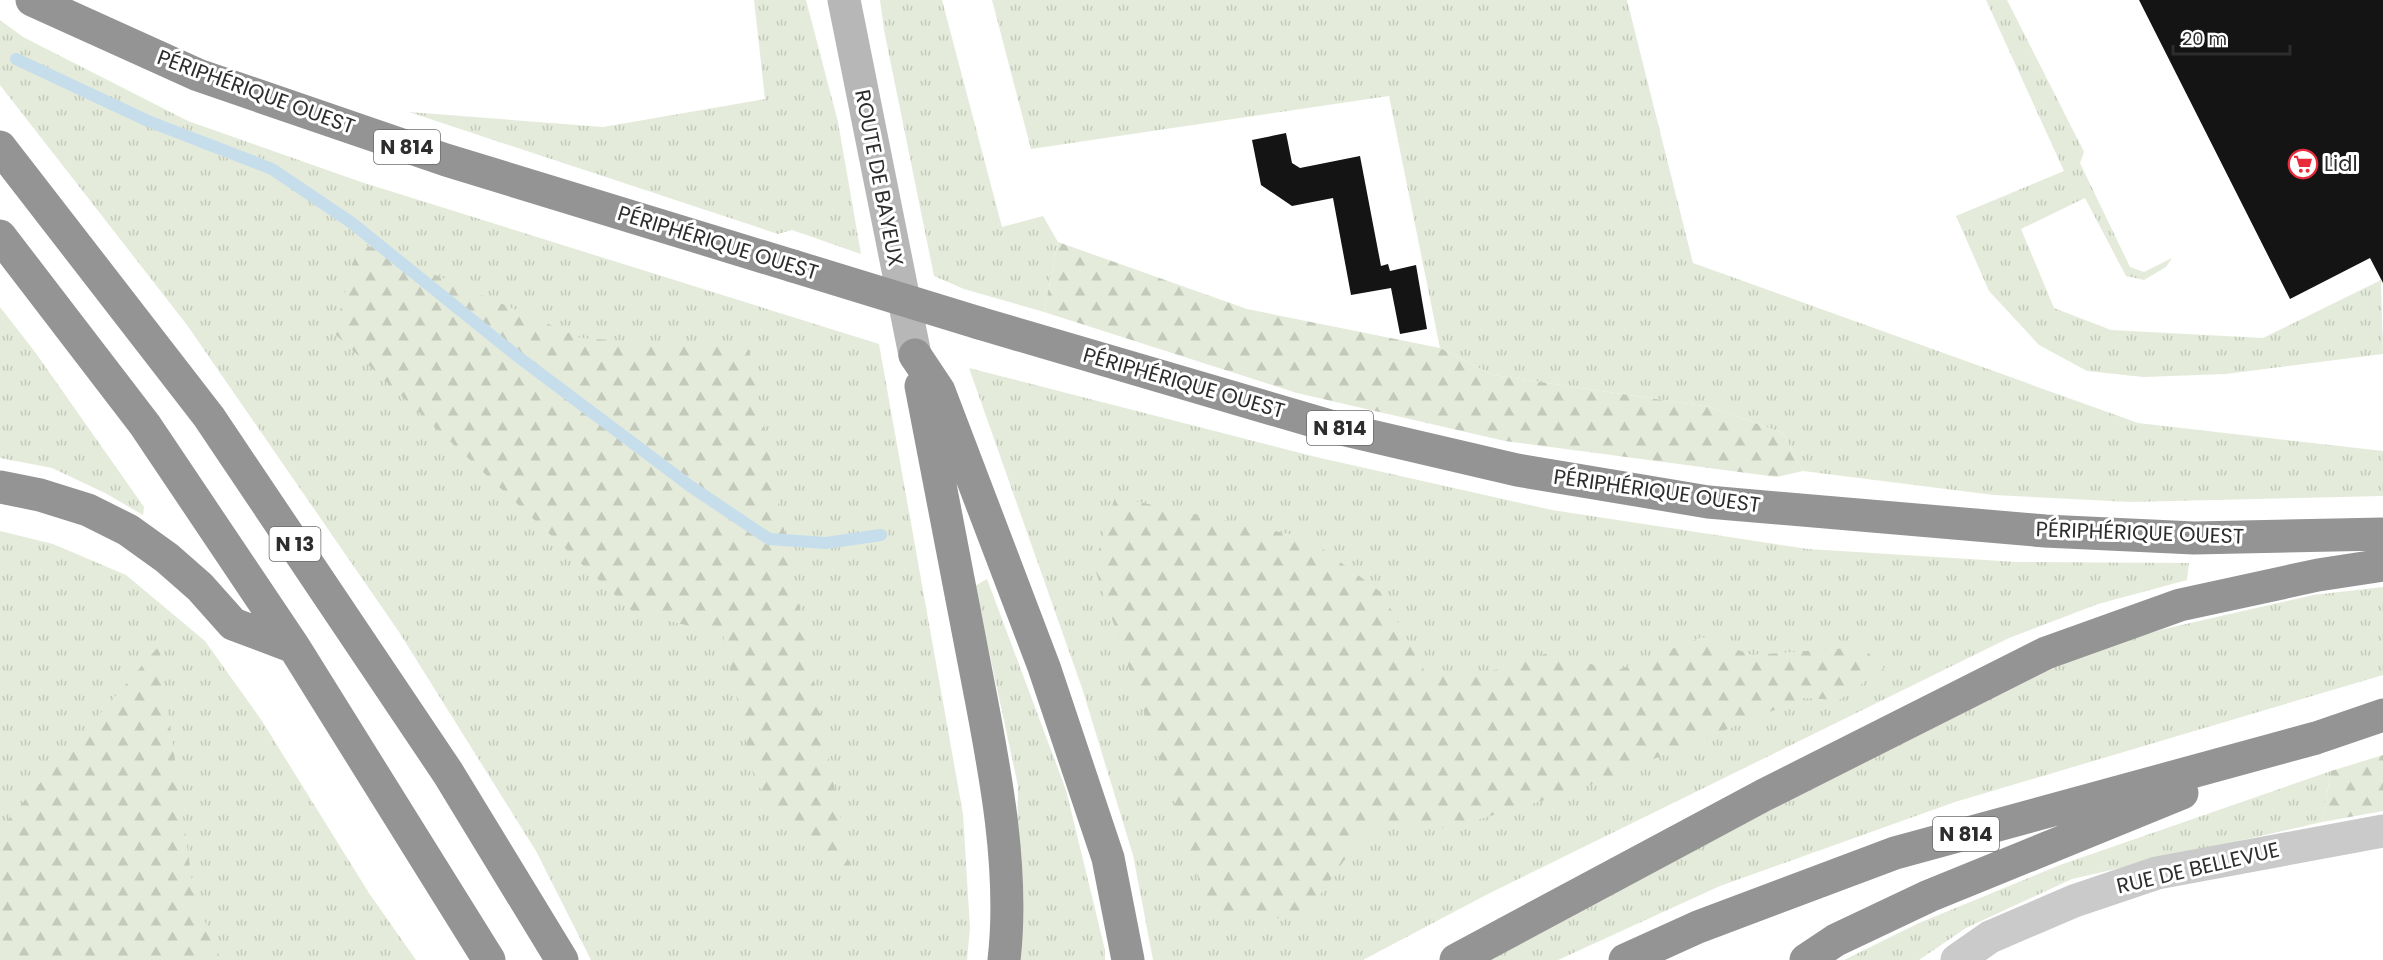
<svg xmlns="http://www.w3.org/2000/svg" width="2383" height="960" font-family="Poppins,sans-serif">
  <defs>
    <pattern id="grass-tufts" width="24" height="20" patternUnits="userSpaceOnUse" patternTransform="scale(1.5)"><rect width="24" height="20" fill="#e4ebda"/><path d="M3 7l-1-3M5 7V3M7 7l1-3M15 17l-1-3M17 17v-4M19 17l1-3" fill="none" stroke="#c4cabb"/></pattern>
    <pattern id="forest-firs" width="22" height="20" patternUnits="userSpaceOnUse" patternTransform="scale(1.5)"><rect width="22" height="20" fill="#e4ebda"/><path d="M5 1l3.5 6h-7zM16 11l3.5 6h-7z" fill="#c4cabb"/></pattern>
  </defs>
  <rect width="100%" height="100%" fill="#fff"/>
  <path fill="url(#grass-tufts)" d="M754 0H806L838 122 861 254 792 230 778 234 409 112 603 127 765 99Z
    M880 0H942L1002 227 1043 216 1058 242 1044 312 964 289 934 276 884 30Z
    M992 0H1627L1693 263 2138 423 2383 451V496L2130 502 1994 495 1803 471 1783 433 1710 407 1493 375 1440 348 1389 96 1031 149Z
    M1986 0H2007L2084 152 2080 163 2130 267 2144 272 2172 258 2166 267 2144 280 2126 276 2085 198 2021 229 2054 308 2111 330 2263 338 2381 280 2383 354 2226 374 2143 377 2087 371 2039 345 1989 291 1956 216 2064 171Z
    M0 20 23 37 188 121 361 182 879 344 963 814 970 928 967 960H591L536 851 399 632 187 325 0 85Z
    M0 307 35 352 144 507 143 515 105 493 52 468 0 458Z
    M969 368 1316 457 1552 510 1808 549 2017 562 2189 563 2187 580 2098 604 2009 638 1486 895 1363 960H1153L1133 855 1082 688Z
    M0 531 53 544 126 575 205 641 262 721 369 893 416 960H0Z
    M987 579 1066 790 1105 950V960H1015L1018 786 975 586Z
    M2383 587V675L1955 802 1720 886 1558 960H1486L2050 663 2164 629 2313 595Z
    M2331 771 2322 822 2072 879 1966 928 1919 960H1844L1919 923 2060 865Z"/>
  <path fill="url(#forest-firs)" d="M359 242 581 338 749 349 854 889 755 783 723 635 632 611 334 333Z
    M1058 242 1247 309 1440 348 1493 375 1710 407 1783 433 1803 471 1777 477 1505 441 1297 393 1044 312Z
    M1115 497 1308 538 1382 593 1425 672 1468 679 1554 651 1613 672 1702 637 1752 655 1862 647 1884 668 1839 700 1804 698 1575 791 1449 828 1370 824 1302 920 1209 913 1168 782 1094 566Z
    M159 646 194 895 221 960H0V829Z
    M2383 755V811L2322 822 2331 771Z"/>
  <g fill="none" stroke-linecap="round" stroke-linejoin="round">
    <path stroke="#c6ddec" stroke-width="12" d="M16 59 148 121 272 169 352 223 517 356 690 486 769 539 826 543 881 535"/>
  </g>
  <path fill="#141414" d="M2139 0H2383V283L2370 258 2290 299Z
    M1286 133 1292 163 1300 168 1360 156 1381 266 1388 264 1390 271 1416 265 1427 329 1400 334 1391 288 1351 295 1333 198 1292 206 1261 185 1252 140Z"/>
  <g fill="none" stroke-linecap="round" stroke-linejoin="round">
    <path stroke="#cacaca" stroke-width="33" d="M1957 960 1990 937 2074 901 2157 873 2383 831"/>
    <path stroke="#b7b7b7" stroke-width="33" d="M844 0 915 355"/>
    <path stroke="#949494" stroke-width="33" d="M32 0 198 75 446 160 793 266
      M0 147 209 417 448 773 562 960
      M0 236 145 425 294 647 489 960
      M979 323 1337 428 1517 470 1708 502 2045 531 2194 538 2383 534
      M915 355 939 391 1044 667 1108 858 1128 960
      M921 386C939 480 957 574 975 667 993 760 1015 866 1004 960
      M0 487 40 495 88 510 128 530 167 558 200 587 233 624 294 647
      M1456 960 1764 795 2046 653 2180 605 2318 575 2383 565
      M1625 960 1698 927 1895 853 2316 738 2383 715
      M1806 960 1836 940 1929 896 2182 793"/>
    <path stroke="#949494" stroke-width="33" d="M793 266 979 323"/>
  </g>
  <defs>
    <g id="supermarket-ring" transform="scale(1.5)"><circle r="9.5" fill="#fff" stroke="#e92a3a" stroke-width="1.5"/><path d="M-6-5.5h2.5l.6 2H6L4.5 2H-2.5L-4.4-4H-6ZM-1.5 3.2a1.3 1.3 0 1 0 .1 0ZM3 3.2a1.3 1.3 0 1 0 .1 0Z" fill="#e92a3a"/></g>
  </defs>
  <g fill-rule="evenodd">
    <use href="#supermarket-ring" x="2303" y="164"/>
  </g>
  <g text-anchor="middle" stroke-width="6" stroke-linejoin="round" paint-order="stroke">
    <g fill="#fff" stroke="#6c6c6c" stroke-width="1.5">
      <rect x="374" y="130" width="66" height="34" rx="4.5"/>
      <rect x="1307" y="411" width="66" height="34" rx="4.5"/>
      <rect x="269.5" y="527" width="51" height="34" rx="4.5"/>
      <rect x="1933" y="817" width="66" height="34" rx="4.5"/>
    </g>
    <g font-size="20" font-weight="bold" fill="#2d2d2d">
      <text x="407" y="154">N 814</text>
      <text x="1340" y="435">N 814</text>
      <text x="295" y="551">N 13</text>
      <text x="1966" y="841">N 814</text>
    </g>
    <g font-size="21" fill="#2d2d2d" stroke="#fff">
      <text transform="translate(256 92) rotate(20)" y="7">PÉRIPHÉRIQUE OUEST</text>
      <text transform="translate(879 178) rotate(79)" y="7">ROUTE DE BAYEUX</text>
      <text transform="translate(718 243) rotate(17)" y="7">PÉRIPHÉRIQUE OUEST</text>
      <text transform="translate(1184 383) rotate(16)" y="7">PÉRIPHÉRIQUE OUEST</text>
      <text transform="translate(1657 491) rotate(8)" y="7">PÉRIPHÉRIQUE OUEST</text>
      <text transform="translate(2140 533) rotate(2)" y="7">PÉRIPHÉRIQUE OUEST</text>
      <text transform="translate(2198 868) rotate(-13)" y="7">RUE DE BELLEVUE</text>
    </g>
    <g font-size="21" fill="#2d2d2d" stroke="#fff" text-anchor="start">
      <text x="2324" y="171">Lidl</text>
    </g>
  </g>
  <path d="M2173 45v9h117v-9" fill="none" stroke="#2d2d2d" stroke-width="3"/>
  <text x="2182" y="45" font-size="18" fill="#2d2d2d" stroke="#ffffff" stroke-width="4.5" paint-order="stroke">20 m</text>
</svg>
